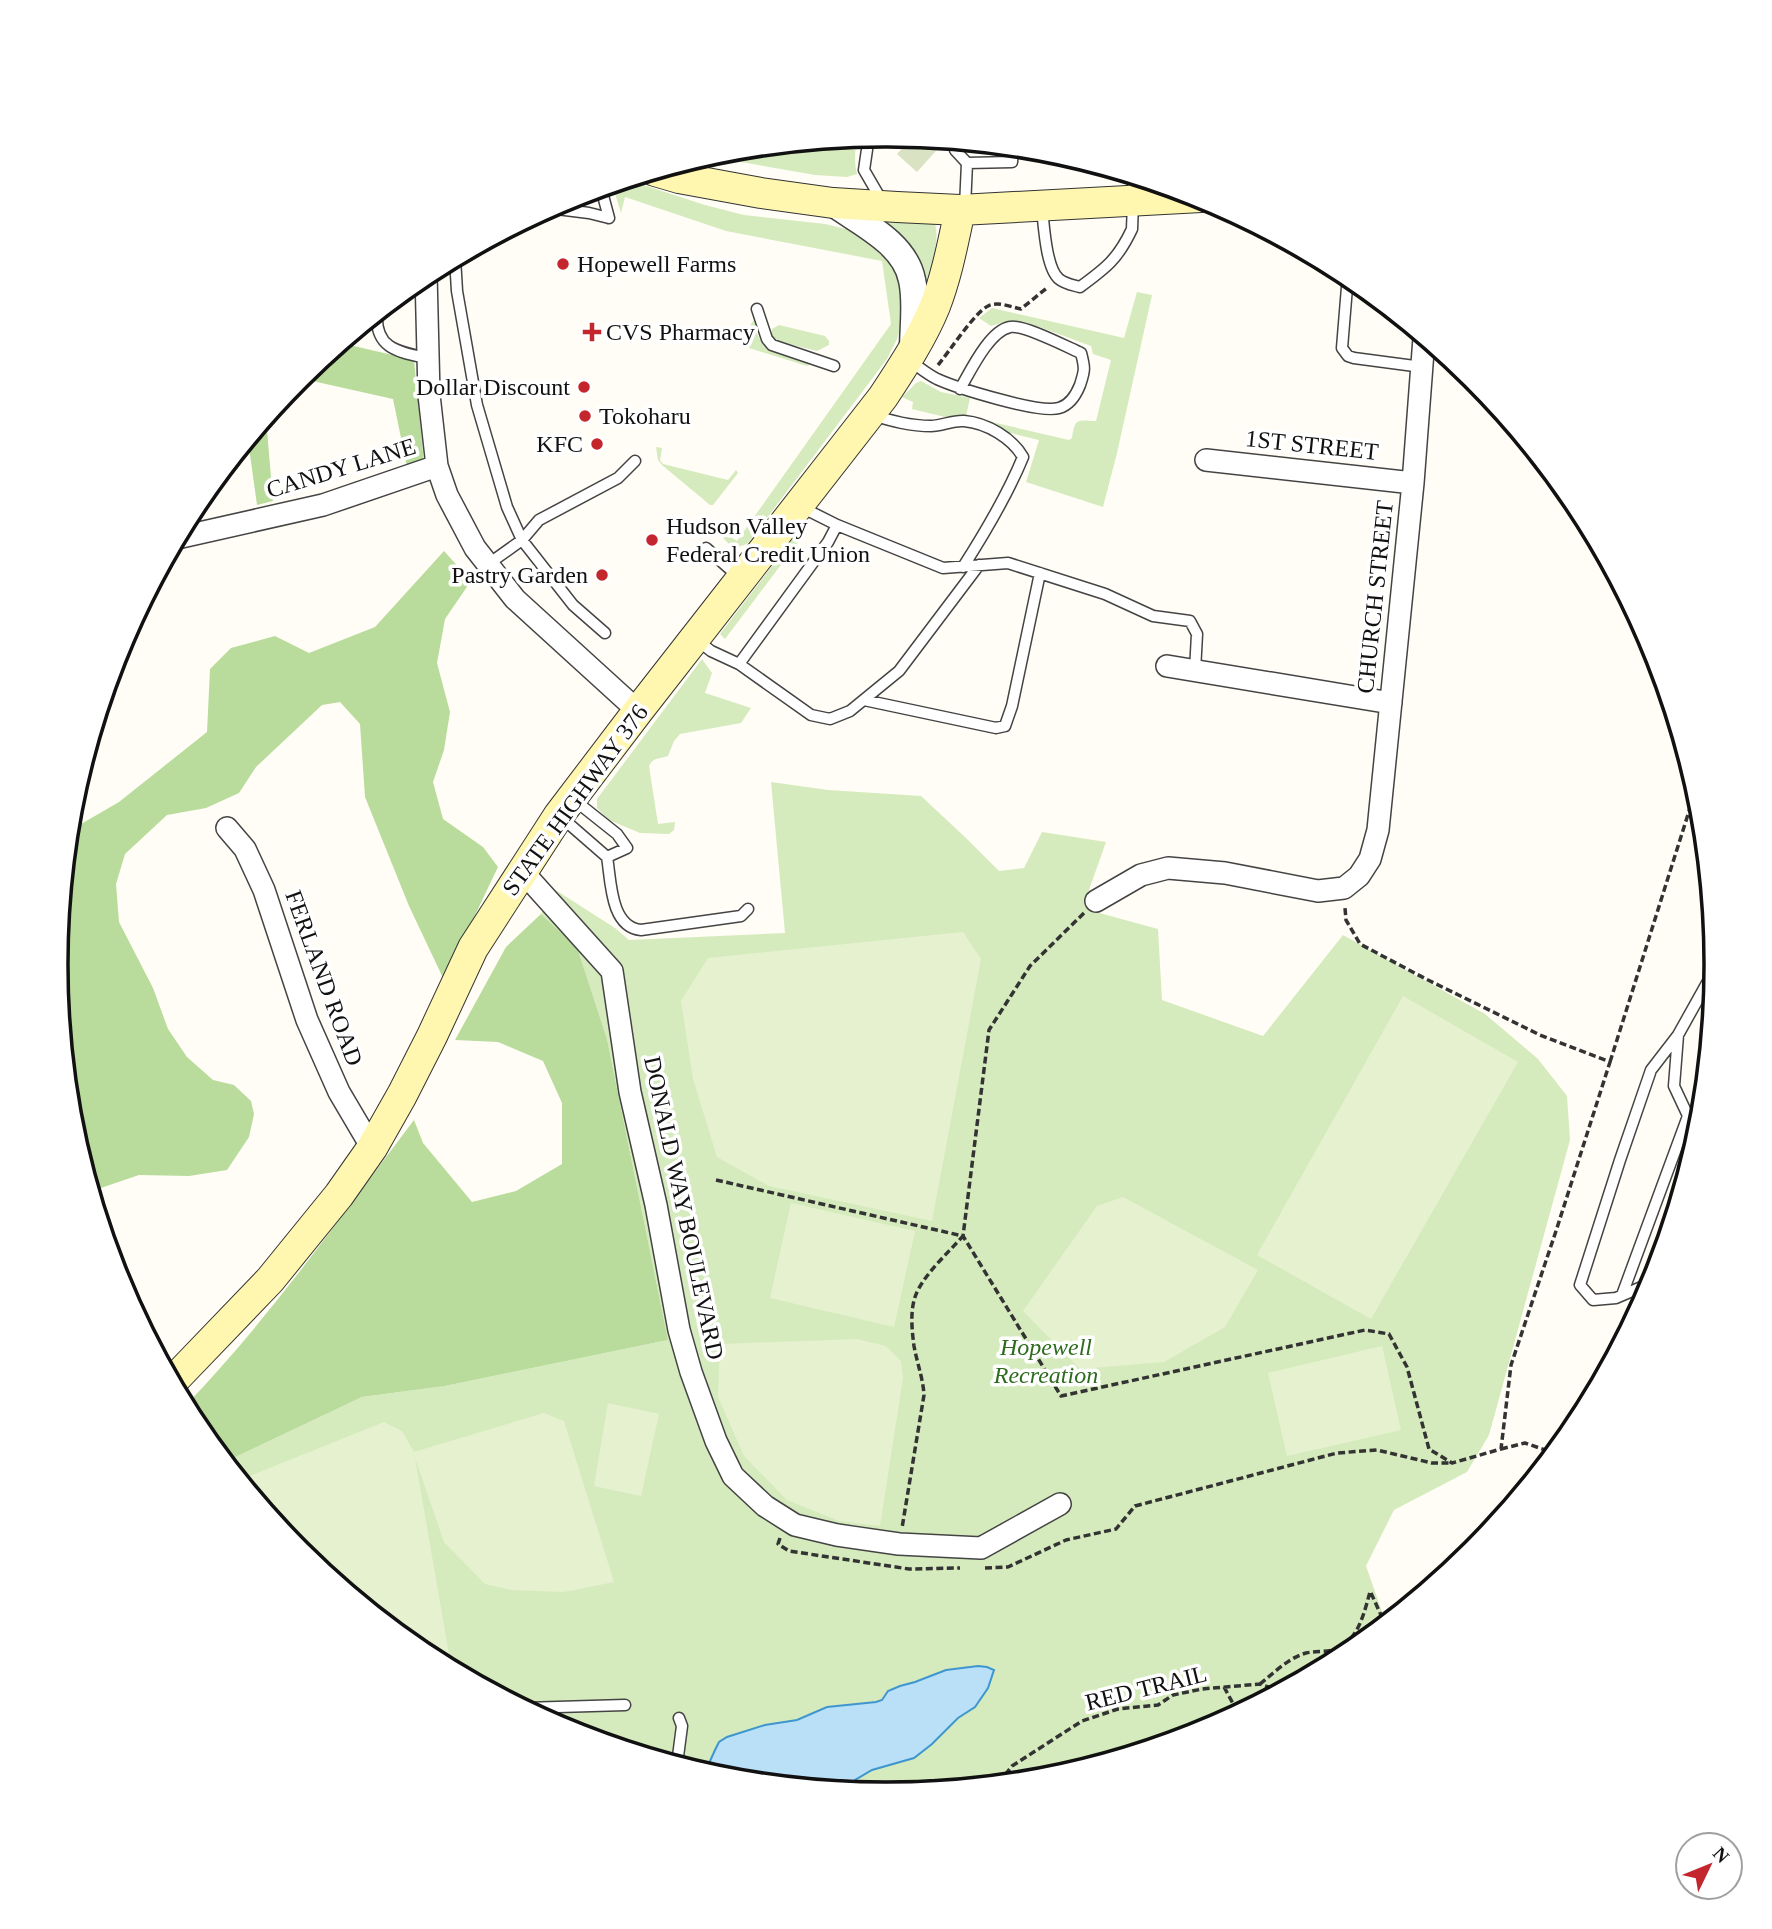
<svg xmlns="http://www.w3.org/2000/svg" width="1772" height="1929" font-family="'Times New Roman',serif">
  <rect width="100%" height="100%" fill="#fffdf5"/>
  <path fill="#d5ebbd" d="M859 137C854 150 854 161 857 174L847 177 815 175 706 156 724 150Z
    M628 180 705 205 744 215 825 224 859 232 878 242 902 275 904 316 897 339 887 359 748 543C738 549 729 547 723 537L726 534 737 541 891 324 882 261 726 231 625 197 621 213 612 184Z
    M881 222 935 224C941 243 928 278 922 296Z
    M1137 292 1152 295 1117 453 1103 507 1026 482 1039 440 912 409 913 402 902 397 916 383 921 381 941 392 970 398 966 416 1069 440 1072 438C1075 418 1077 420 1096 421L1111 360 1093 354 1091 346 1040 327 1008 321 991 326 979 318 992 308 1124 338Z
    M754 320 756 324V332L763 345 809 362V365L807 366 749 348C745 341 748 326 754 320Z
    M779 325 825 336 829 341V345L817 351 777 341 772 338V329Z
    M656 447 662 448 660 460 663 464 728 480 736 470 738 473 713 505H710L662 465 658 460Z
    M802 527 808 529 725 639 720 634Z
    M702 659 712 673 705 693 751 708 741 723 680 734 674 741 668 756C660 759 653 757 649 766L658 824 675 822 674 830 669 834 640 833 609 820 597 808V799Z
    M771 782 828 790 921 796 966 838 999 871 1024 868 1042 832 1106 842 1085 901 1092 911 1158 929 1162 1000 1263 1036 1343 935 1485 1014 1538 1059 1567 1096 1570 1140 1489 1435 1467 1472 1394 1510 1366 1566 1386 1623 1347 1655 1203 1731 1048 1779 886 1794 724 1778 568 1731 425 1654 299 1551 225 1462 362 1397 445 1386 668 1340 607 1039 577 947 541 914 554 889 615 928 629 940 785 933Z"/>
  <path fill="#b9dc9c" d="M341 343 414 360 424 463 407 467 393 399 299 378Z
    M266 418 273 501 257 505 248 440Z
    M444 551 471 581 445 619 437 663 450 712 444 750 433 782 443 819 483 847 498 867 444 980 409 906 365 797 360 724 340 702 322 705 256 767 239 793 206 808 167 815 125 854 116 884 119 922 153 988 168 1029 187 1057 213 1080 234 1085 251 1101 254 1114 249 1137 227 1170 189 1176 139 1175 92 1191 72 1126 56 964 69 831 119 802 207 732 210 669 231 648 275 636 309 653 375 627Z
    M541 914 577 947 607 1039 668 1340 445 1386 362 1397 225 1462 196 1425 185 1406C270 1318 340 1217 414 1120L423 1143 472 1202 516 1191 562 1164V1103L543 1061 498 1042 455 1040 506 947Z"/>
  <path fill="#d9e3c4" d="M913 137 942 140 944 142 917 172 897 154Z"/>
  <path fill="#e6f2cf" d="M963 932 981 959 932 1221 769 1186 717 1157 693 1079 681 1001 708 958Z
    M1403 996 1518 1062 1371 1319 1257 1255Z
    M1123 1197 1258 1270 1225 1327 1164 1362 1080 1369 1023 1311 1097 1206Z
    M791 1203 915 1231 894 1327 770 1298Z
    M857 1339 886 1346 901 1361 903 1378 880 1526 839 1521 787 1500 744 1456 718 1397 720 1344Z
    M1382 1346 1401 1430 1287 1456 1268 1373Z
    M608 1403 659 1414 641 1496 594 1486Z
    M544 1413 564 1421 614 1582 564 1592 511 1590 485 1584 444 1542 415 1458 450 1660 438 1662 425 1654 299 1551 240 1480 384 1422 402 1431 414 1452Z"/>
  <path fill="#b9e0f7" stroke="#3f96cf" stroke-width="2" d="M978 1666 987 1667 994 1670 988 1688 975 1707 958 1718 932 1744 914 1758 872 1770 838 1790 724 1778 711 1775 710 1761 715 1750 719 1742 727 1737 765 1725 797 1720 827 1707 876 1702 882 1700 888 1691 900 1686 915 1682 946 1670Z"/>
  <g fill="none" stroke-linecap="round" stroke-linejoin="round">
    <g stroke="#444" stroke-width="13">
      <path id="service" d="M869 136 864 170 882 201
        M955 141V150L967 163 965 207
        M967 163 1012 162 1013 147
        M601 188 609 218
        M549 208 589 213 609 218
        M1042 209C1044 226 1046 268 1059 279 1065 284 1073 285 1080 287 1106 268 1118 259 1132 229L1134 177
        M455 258 457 291 477 405 507 507 522 540 573 605 605 633
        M1348 275 1342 348 1348 356 1354 358 1422 367
        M757 309 767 339 772 345 834 366
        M377 314C375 349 399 352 427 358
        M910 361C919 367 927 374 937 379 957 388 1040 414 1059 408 1070 405 1076 395 1080 385 1085 370 1085 368 1081 353 1067 347 1023 324 1010 327 989 331 970 372 960 389
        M872 415C892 421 910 426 931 426 942 426 953 420 964 421 987 423 1012 438 1023 457 1007 496 986 531 963 567
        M800 504 811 512 837 525
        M706 548 739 577
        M487 565 522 540 539 520 618 478 635 461
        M697 640 711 651 739 664 828 542 837 525 943 568 1008 563 1105 594 1153 616 1190 621 1197 634 1195 671
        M739 664 811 715 830 719 850 711 899 671 979 565
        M864 700 996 728 1005 726 1012 706 1040 573
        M561 817 607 857 627 848 617 834 573 799
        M607 857C611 880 610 927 641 930L741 916 748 909
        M1678 1035 1674 1086 1697 1135
        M1653 1282 1616 1298 1593 1300 1580 1285 1620 1160 1651 1070 1678 1035 1716 967
        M1622 1295 1688 1116
        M524 1708 625 1705
        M677 1764 682 1726 679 1718"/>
    </g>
    <g stroke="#444" stroke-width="24">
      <path id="minor" d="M426 274 429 395 437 466 447 495 475 548 515 599 638 711
        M1206 460 1413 483
        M177 538 323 505 437 466
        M1167 666 1391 703
        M227 828 245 849 264 890 307 1020 339 1092 372 1148
        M522 871 612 971 630 1092 656 1205 679 1330 691 1372 716 1441 733 1476 765 1506 795 1525 837 1535 899 1544 981 1548 1060 1504
        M1096 901 1141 875 1168 868 1225 873 1318 891 1344 888 1359 876 1370 859 1378 830 1413 483 1424 338"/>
    </g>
    <g stroke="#444" stroke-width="29">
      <path id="tertiary" d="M833 203C861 223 905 243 912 280 917 302 913 328 913 350"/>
    </g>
    <g stroke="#333" stroke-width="32">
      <path id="secondary" d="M655 171 679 178 761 193 833 203 897 207 960 210 1201 197
        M172 1382 270 1280 339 1195 372 1148 402 1095 432 1036 473 948 559 815 638 711 883 397C902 368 922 338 935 306 947 275 953 242 960 210"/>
    </g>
    <path stroke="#333" stroke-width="3.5" stroke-dasharray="7 3.5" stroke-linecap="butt" d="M938 365C949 352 975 312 988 306 998 301 1011 307 1021 309L1048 287
      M1084 913 1030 966 989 1030 963 1236 1061 1396 1365 1330 1389 1334 1407 1367 1429 1449 1452 1463 1501 1449 1511 1365 1556 1231 1610 1062 1540 1035 1426 979 1360 944 1346 920 1345 908
      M1610 1062 1696 789
      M716 1180 963 1236C949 1252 922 1276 915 1297 910 1312 912 1331 914 1346 917 1363 923 1378 924 1395L902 1528
      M1501 1449 1525 1443 1554 1453
      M780 1538 778 1544 789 1551 909 1569 960 1568
      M985 1568 1008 1567 1066 1540 1116 1529 1135 1506 1337 1453 1377 1450 1432 1463H1451
      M1371 1593 1385 1624
      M1315 1672 1334 1651
      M1260 1684C1274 1673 1288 1658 1306 1653 1315 1651 1325 1652 1333 1650 1358 1643 1364 1613 1370 1592
      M1224 1687 1236 1709
      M1224 1720 1236 1709 1241 1711
      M999 1783 1012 1766 1082 1721 1118 1709 1158 1705 1173 1695 1202 1689 1260 1684 1280 1691"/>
    <use href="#service" stroke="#fff" stroke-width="10"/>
    <use href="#minor" stroke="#fff" stroke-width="21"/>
    <use href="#tertiary" stroke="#fff" stroke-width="26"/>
    <use href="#secondary" stroke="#fff6b0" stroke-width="30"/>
  </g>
  <g fill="#c4262e" stroke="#fff" stroke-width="2.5">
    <circle cx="563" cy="264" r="7"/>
    <path d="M588.5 321.5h7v7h7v7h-7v7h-7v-7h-7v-7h7z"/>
    <circle cx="584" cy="387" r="7"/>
    <circle cx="585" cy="416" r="7"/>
    <circle cx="597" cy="444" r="7"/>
    <circle cx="652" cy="540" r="7"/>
    <circle cx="602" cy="575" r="7"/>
  </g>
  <g text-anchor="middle" stroke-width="7" stroke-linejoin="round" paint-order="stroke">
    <g font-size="24" fill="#111" stroke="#fff" text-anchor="start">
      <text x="577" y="272">Hopewell Farms</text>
      <text x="606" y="340">CVS Pharmacy</text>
      <text x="570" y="395" text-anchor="end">Dollar Discount</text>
      <text x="599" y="424">Tokoharu</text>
      <text x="583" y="452" text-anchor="end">KFC</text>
      <text x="666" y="534">Hudson Valley<tspan x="666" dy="28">Federal Credit Union</tspan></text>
      <text x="588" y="583" text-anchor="end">Pastry Garden</text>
    </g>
    <g font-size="24" fill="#111" stroke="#fff">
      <text transform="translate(1312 445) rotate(6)" y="8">1ST STREET</text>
      <text transform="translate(341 468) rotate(-17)" y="8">CANDY LANE</text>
      <text transform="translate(1375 597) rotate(-84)" y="8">CHURCH STREET</text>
      <text transform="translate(575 800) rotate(-54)" y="8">STATE HIGHWAY 376</text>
      <text transform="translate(324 978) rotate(70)" y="8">FERLAND ROAD</text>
      <text transform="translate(684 1208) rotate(78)" y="8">DONALD WAY BOULEVARD</text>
      <text transform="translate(1146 1688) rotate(-14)" y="8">RED TRAIL</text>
    </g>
    <g font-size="24" font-style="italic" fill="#2f6b1f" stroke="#fff">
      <text x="1046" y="1355">Hopewell<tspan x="1046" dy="28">Recreation</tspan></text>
    </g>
  </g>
  <path d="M0 0H1772V1929H0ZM885 147H887A817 817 0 0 1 1704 964V965A817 817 0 0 1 887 1782H885A817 817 0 0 1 68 965V964A817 817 0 0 1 885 147Z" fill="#fff" fill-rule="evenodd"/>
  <path fill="none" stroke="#111" stroke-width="3.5" d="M885 147H887A817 817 0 0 1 1704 964V965A817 817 0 0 1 887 1782H885A817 817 0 0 1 68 965V964A817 817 0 0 1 885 147Z"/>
  <g transform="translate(1709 1866) rotate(47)"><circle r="33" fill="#ffffff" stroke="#a0a0a0" stroke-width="2"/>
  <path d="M0-5L12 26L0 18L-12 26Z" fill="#c4262e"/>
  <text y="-10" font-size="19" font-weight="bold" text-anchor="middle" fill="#111111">N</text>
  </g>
</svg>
